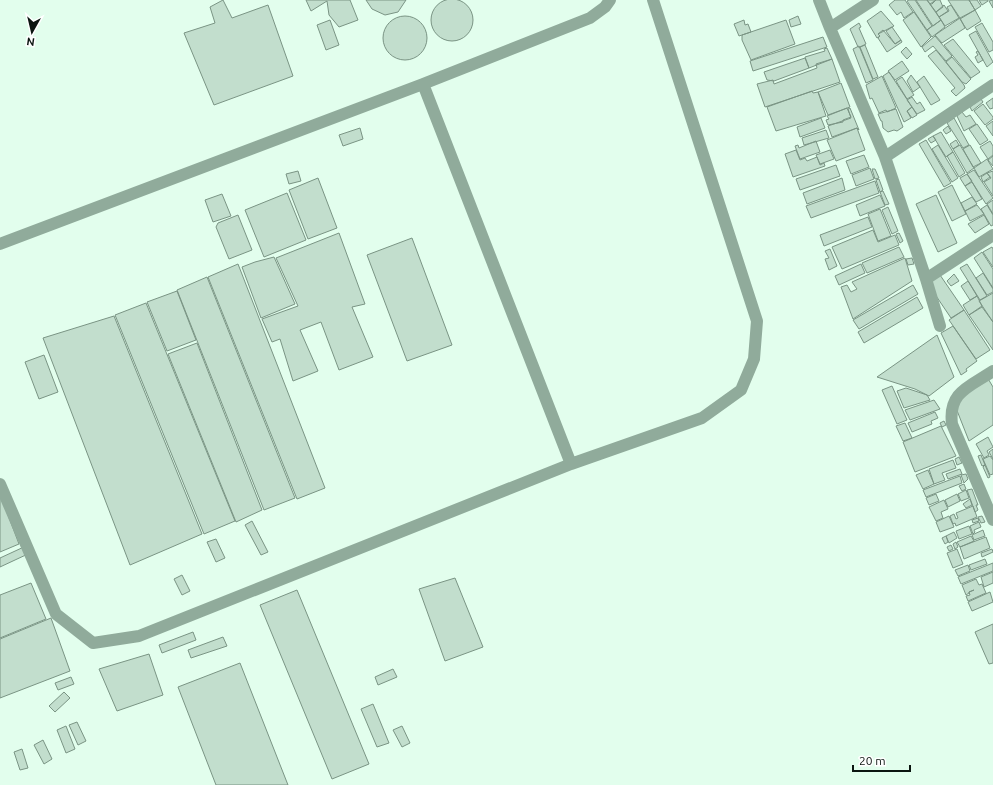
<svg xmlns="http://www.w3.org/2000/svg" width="993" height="785" font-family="Ubuntu,sans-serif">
  <rect width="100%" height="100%" fill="#e2feed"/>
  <path fill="#c2decd" stroke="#7a9484" d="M431 20a21 21 0 1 1 42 0a21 21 0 1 1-42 0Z
    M223 0 232 18 268 5 293 76 214 105 184 33 215 23 210 7Z
    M306 0H350L358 20 339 27 329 15 327 1 311 11Z
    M366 0H406L398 12 385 15 372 9Z
    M895 0H905L913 12 904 18 901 12 897 15 889 5Z
    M909 0H915L932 26 927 30 907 1Z
    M916 0H927L941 20 933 26Z
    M927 0H936L930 4Z
    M936 0H940L943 7 936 12 930 4H932Z
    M948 0H969L975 10 960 18Z
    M969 0H977L981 6 975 10Z
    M979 0H988V1L982 5Z
    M993 0V8L989 1Z
    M944 5 948 11 939 17 936 12Z
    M951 5 959 18 945 26 939 17 949 11 947 7Z
    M975 10 981 21 967 30 960 19Z
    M881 11 894 26 878 34 880 36 877 38 867 21Z
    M914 12 931 37 921 47 903 20Z
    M798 16 801 24 791 27 789 20Z
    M383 38a22 22 0 1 1 44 0a22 22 0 1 1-44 0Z
    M960 18 965 28 942 43 935 35Z
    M330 20 339 45 326 50 317 25Z
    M744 20 745 25 748 24 751 32 739 36 734 24Z
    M786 20 795 44 751 60 742 40V35Z
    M941 20 945 27 932 37 927 30Z
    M859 23 861 27 859 28 866 44 860 47H858L850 29Z
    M982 23 993 42V50L989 52 975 27Z
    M892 27 901 40 895 44 886 31Z
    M883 30 895 44 901 40 902 42 887 52 878 38 880 36 878 34Z
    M976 31 993 62 987 67 969 35Z
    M935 36 952 56 946 61 933 46 925 52 922 47Z
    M823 37 827 47 753 71 750 61Z
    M953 39 980 72 971 78 944 45Z
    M865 45 878 77 873 79 860 47Z
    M859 46 873 80 866 83 853 49Z
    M906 47 912 54 907 59 901 52Z
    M827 48 832 59 809 68 805 57 825 51 824 49Z
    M936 50 964 85 965 88 956 96 951 91 955 88 928 56Z
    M978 51 983 60 978 63 975 57 978 55 976 52Z
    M952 57 971 79 966 84 962 82 946 62Z
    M805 58 809 68 774 81 767 80 764 72Z
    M832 59 840 82 765 107 757 84 773 80 774 84 817 68 816 64Z
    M902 61 909 71 895 80 888 71Z
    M889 72 912 107 907 111 911 118 904 122 883 76Z
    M911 75 920 87 913 92 907 81Z
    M882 76 896 108 887 112 886 110 879 113 872 98 870 99 866 85Z
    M924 76 940 100 931 105 917 82Z
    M902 77 914 95 907 99 896 81Z
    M841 83 850 107 828 115 818 92Z
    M812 91 813 93 818 92 826 116 776 131 767 107Z
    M912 97 917 104 920 102 925 110 917 114 907 100Z
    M993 98V108L990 109 986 103Z
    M981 99 983 102 972 111 970 107Z
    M983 104 993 117V119L985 125 974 111Z
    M912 107 917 115 912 118 907 111Z
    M847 108 851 117 843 120V122L828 125 826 120 829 119 827 116Z
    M850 108 859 130 857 128 832 137 828 126 851 118 848 109Z
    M896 109 903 127 897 131 894 130 888 132 883 128 882 121H881L878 114Z
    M962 112 966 117 970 115 976 124 964 131 957 116Z
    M821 118 825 128 800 137 797 127Z
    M954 118 969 145 963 148 947 123Z
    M993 121V136L986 126Z
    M977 124 988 140 980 145 969 129Z
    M948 126 951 131 946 134 943 130Z
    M360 128 363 139 343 146 339 135Z
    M857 128 865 150 836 161 827 140Z
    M826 130 829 138 804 145 802 138Z
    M941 132 953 152 946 157 933 136Z
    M933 136 936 140 931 143 928 139Z
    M926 140 951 183 944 187 919 144Z
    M956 140 959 145 953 149 950 144Z
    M816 141 820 152 800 159 795 146 798 145 799 148Z
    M990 141 993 146V155L988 159 980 147Z
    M938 145 958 178 952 182 932 149Z
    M960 145 974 168 967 173 953 149Z
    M970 145 981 163 973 167 963 149Z
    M796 150 800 160 805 158 807 161 817 157 820 165 824 163 825 166 793 177 785 154Z
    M830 150 834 159 820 164 816 155Z
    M953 152 965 173 959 177 947 156Z
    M864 155 869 167 851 174 846 161Z
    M993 156V166L988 160Z
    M987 159 993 169 979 177 974 168Z
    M836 165 840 176 800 190 796 179Z
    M870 168 874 179 856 186 852 175Z
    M872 169H875L879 178 875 179Z
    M974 170 993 198 986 204 967 174Z
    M298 171 301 181 289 184 286 174Z
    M993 171V196L984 182 991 178 987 173Z
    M987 173 990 177 983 182 981 177Z
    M967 174 972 181 965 186 960 178Z
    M318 178 337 228 308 239 289 190Z
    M842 178 845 190 807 204 803 193Z
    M879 179 883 190 880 192 876 180Z
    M875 181 879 193 811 218 806 206Z
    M972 182 982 199 976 202 965 186Z
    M952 185 966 214 952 221 938 192Z
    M883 191 889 204 885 205 880 192Z
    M287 193 306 240 264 257 245 210Z
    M222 194 231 216 213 222 205 200Z
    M880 195 885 206 860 216 856 205Z
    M936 195 957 243 938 252 916 204Z
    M972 197 977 204 965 211 961 203Z
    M993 200V214L987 204Z
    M977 205 984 214 970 221 965 211Z
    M987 205 993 215V225L991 226 981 209Z
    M888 207 898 231 892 234 882 210Z
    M880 209 891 236 878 241 868 214Z
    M238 215 252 250 229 259 216 227 218 223Z
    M984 215 989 224 975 233 968 224Z
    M868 217 872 227 824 246 820 235Z
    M873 230 878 242 895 235 899 245 842 269 832 247Z
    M339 233 365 304 352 307 373 357 339 370 321 322 300 330 318 371 293 381 280 339 272 342 262 319 298 306 276 258Z
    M899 233 903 241 900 243 896 234Z
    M412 238 452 345 407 361 367 255Z
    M899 247 904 257 867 273 862 263Z
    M992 247 993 249V267L983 252Z
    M830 249 837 266 829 270 825 259 829 258 825 251Z
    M982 252 993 269V288L974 258Z
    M274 257 295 304 261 318 242 267 255 262Z
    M905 258 912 281 853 319 841 287 847 285 851 292 857 289 852 282Z
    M912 258 914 264 908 265 906 259Z
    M238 264 325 488 297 499 208 277Z
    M861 264 865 273 839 285 835 276Z
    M967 264 987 296 980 300 960 268Z
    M983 273 993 289V292L987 295 976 278Z
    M954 274 959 281 951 286 947 281Z
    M940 275 964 310 951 318 928 284Z
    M207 277 295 498 264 510 177 290Z
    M968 281 977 296 970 300 961 286Z
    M913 285 918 294 859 329 853 320Z
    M177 291 196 340 167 351 147 302Z
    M993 293V322L979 301Z
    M977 296 982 306 969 315 963 305Z
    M917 297 923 308 864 343 858 332Z
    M146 303 235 521 204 534 115 315Z
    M982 307 993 322V350L969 315Z
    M964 310 990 350 976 359 949 320Z
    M114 316 202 534 130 565 43 338Z
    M953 326 977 361 966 369 967 371 961 375 941 333Z
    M937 335 954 377 929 396 915 389 877 377Z
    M197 343 262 510 236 522 168 354Z
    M44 355 58 392 39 399 25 362Z
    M987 377 993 387V425L969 441 956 408 964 393Z
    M892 386 907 420 897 424 882 390Z
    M906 388 927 395 930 400 904 408 897 391Z
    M934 400 940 409 910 420 905 410Z
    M935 412 938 418 931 421 932 424 912 432 908 423Z
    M944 421 946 425 942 427 940 423Z
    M905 423 912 438 903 441 896 426Z
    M941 426 956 456 915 472 903 442Z
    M988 437 993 447 987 451 989 455 984 458 976 444Z
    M993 449V459L989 452Z
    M981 455 985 465 982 466 978 456Z
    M990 456 993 460V474L990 475 983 459Z
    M959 457 962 463 957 465 955 459Z
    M953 460 956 468 942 473 945 480 934 484 929 469Z
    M985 465 990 477 988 478 983 467Z
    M960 469 962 474 948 479 946 474Z
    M928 470 934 484 923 489 916 475Z
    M966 474 968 479 964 483 961 475Z
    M960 476 962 483 926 497 923 490Z
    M964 484 966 489 962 491 959 486Z
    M972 489 978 505H976L978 510 975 512 967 490Z
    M966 490 969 498 961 501 958 494Z
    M0 494 19 544 0 552Z
    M936 494 939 501 929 505 926 498Z
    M957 494 960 501 948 507 945 500Z
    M970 499 972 505 966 508 963 504Z
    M944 500 948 509 941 512 943 518 936 521 929 507Z
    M973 506 977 517 956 526 955 523 953 524 950 516 954 514 956 519 958 518 956 513Z
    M949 516 954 527 940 532 936 522Z
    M982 516 985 522 981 523 978 517Z
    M978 518 979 521 973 523 972 520Z
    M252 521 268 552 261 555 245 525Z
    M979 522 981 527 974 530 975 532 973 534 970 526Z
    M969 526 972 534 959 539 956 531Z
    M983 530 985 536 974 540 972 535Z
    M954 532 957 538 949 543 946 536Z
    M946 536 948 542 945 544 942 538Z
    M971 536 974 541 960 547 957 542Z
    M986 537 990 548 964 559 960 547Z
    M216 539 225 558 216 562 207 542Z
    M956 542 958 547 955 549 953 544Z
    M951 545 953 549 949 551 947 547Z
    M26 546 30 553 0 567V558Z
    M957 549 963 564 953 568 947 553Z
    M992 549 993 552 982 557 981 553Z
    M985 559 987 564 971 570 969 565Z
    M993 563V571L961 584 958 577Z
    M968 565 970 571 958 576 955 570Z
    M993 572V583L984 587 981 577Z
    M182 575 190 591 182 595 174 579Z
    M455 578 483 647 445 661 419 589Z
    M976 579 979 585 982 584 986 593 968 601 966 596 970 595 969 592 974 590 969 592V593L966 595 962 585Z
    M31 583 46 619 0 638V595Z
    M297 590 369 764 332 779 260 605Z
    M990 592 993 602 972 611 968 602Z
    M51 618 70 671 0 698V639Z
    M993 624V663L989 664 975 632Z
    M193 632 196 640 162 653 159 645Z
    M223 637 227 646 191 658 188 650Z
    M149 654 163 695 117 711 99 669Z
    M240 663 288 785H216L178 687Z
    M393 669 397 677 378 685 375 677Z
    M71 677 74 684 58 690 55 683Z
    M64 692 70 698 55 712 49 706Z
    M373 704 389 743 377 747 361 709Z
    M77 722 86 741 78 745 69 725Z
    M66 726 75 749 66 753 57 730Z
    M402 726 410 743 402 747 393 730Z
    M43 740 52 759 44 764 34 745Z
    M22 749 28 768 20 770 14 752Z"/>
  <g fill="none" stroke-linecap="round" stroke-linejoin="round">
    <path stroke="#90ab9b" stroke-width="12" d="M610 0 605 7 590 18 423 84 571 464 702 418 741 390 754 359 757 321 653 0
      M819 0 830 28
      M873 0 830 28 885 157
      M0 244 423 84
      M926 279 993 235
      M940 326 926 279 885 157 993 85
      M993 371C969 387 948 392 952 424L993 520
      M0 484 56 614 93 643 139 636 571 464"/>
  </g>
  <g transform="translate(32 32) rotate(188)" stroke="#ffffff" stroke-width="3" paint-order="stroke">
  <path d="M0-3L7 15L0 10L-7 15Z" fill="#0b1510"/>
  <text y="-6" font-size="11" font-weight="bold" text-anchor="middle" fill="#0b1510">N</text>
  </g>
  <path d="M853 765v6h57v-6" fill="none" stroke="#0b1510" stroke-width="2"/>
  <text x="859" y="765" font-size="12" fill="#0b1510" stroke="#ffffff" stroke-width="3" paint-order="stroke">20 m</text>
</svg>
